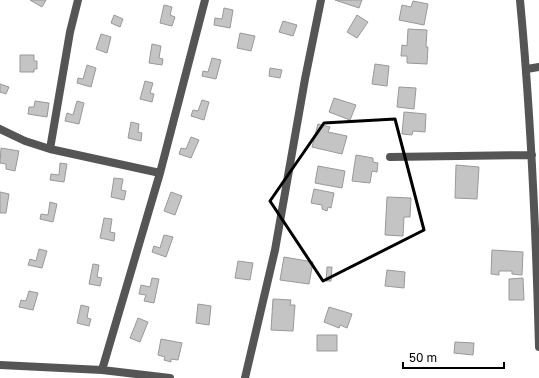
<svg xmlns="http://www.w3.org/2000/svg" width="539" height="378" font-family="'Golos Text',sans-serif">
  <rect width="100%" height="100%" fill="#fff"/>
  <path fill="#c4c4c4" stroke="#999" d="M30 0H46L42 7Z
    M335 0H362L359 8Z
    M413 1 428 4 424 25 399 20 402 5 411 7Z
    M164 5 172 7 170 15 175 17 172 26 160 23Z
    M224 8 233 10 230 28 214 25 215 18 222 19Z
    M114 15 123 19 120 27 111 23Z
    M357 15 368 22 357 38 347 32Z
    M283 21 297 25 293 36 279 32Z
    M408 29 427 30 426 47H428L427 64 407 63V56H401L402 45 407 46Z
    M240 33 255 36 251 51 237 48Z
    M101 34 111 37 107 53 96 49Z
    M152 44 161 46 159 58 163 59 162 65 149 63Z
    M20 55H34V61H37V69H34V72H20Z
    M212 58 221 60 216 79 202 76 203 71 208 72Z
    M375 64 389 66 387 86 372 84Z
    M87 65 96 68 91 87 77 83 78 78 83 79Z
    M270 68 282 70 280 78 269 76Z
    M145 81 153 83 150 93 154 94 152 102 140 99Z
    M0 84 9 87 6 94 0 92Z
    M399 87 416 88 414 109 397 107Z
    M334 98 356 105 350 120 329 112Z
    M202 100 209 102 204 120 191 116 193 110 198 111Z
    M35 101 49 103 47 117 28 114 29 107H34Z
    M77 101 84 103 79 124 65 121 67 113 73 115Z
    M404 112 426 114 425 132 413 131 412 135 402 134Z
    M131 122 139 124 138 132 142 133 141 141 128 138Z
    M318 124 330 127 328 132 347 136 342 154 312 147Z
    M191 137 199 140 191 158 179 154 181 148 186 149Z
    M1 148 19 151 15 171 6 169V164L0 163Z
    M356 155 373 158V162L378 163 377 172 372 171 370 183 352 181Z
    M60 163 67 164 64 182 50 180 51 174 59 175Z
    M456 165 479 167 477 199 455 198Z
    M318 166 345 171 342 188 315 183Z
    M114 178 123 179 121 190 126 191 124 200 111 197Z
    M314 189 334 193 331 208 328 207 327 211 322 209V205L311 203Z
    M0 192 9 194 6 213H0Z
    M171 192 182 196 175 215 164 211Z
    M387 197 411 198 410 217H404L403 236 385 235Z
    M50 202 57 204 53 222 40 219 41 214 48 215Z
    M104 218 112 219 110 232 115 233 114 241 100 238Z
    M164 235 173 237 166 257 152 252 154 246 160 248Z
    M39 249 47 251 42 268 28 265 30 259 36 261Z
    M492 250 523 252 522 275 512 274V271H499V275L491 274Z
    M284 257 313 262 309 284 280 280Z
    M238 261 253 263 250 280 235 278Z
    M93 264 99 265 97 277 102 278 100 286 89 284Z
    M327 267H332L331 281H326Z
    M387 270 405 272 404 288 385 286Z
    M152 278 159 279 154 303 144 301 146 295 139 294 141 285 150 287Z
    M523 278 524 300H509V279Z
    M29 291 38 293 33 310 19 307 21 300 26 301Z
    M273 299 291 300 290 305H295L293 331 271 330Z
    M198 304 211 306 209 325 196 323Z
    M81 305 89 307 87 318 91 319 89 326 77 323Z
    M329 307 352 314 347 328 340 325 339 328 324 322Z
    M138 318 148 322 140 342 130 338Z
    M317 335H337V351H317Z
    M161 339 182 343 178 360 171 359V362L164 360 165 357 158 355Z
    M455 342 474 343 473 355 454 353Z"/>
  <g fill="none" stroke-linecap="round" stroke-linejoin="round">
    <path stroke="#555" stroke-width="8" d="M520 0C531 116 536 231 539 347
      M527 69 539 67
      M0 129 25 141 50 149 160 173
      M50 149 70 32 78 0
      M390 157 532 155
      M0 365 102 370 170 378
      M102 370 160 173 205 0
      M245 378 275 250 305 79 321 0"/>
  </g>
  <path fill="none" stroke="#000" stroke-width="3" stroke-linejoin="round" d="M395 119 424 230 323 281 270 201 324 123Z"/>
  <path d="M403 362v6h101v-6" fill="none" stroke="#000000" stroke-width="2"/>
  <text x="409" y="362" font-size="12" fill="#000000" stroke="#ffffff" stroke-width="3" paint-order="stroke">50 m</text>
</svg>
